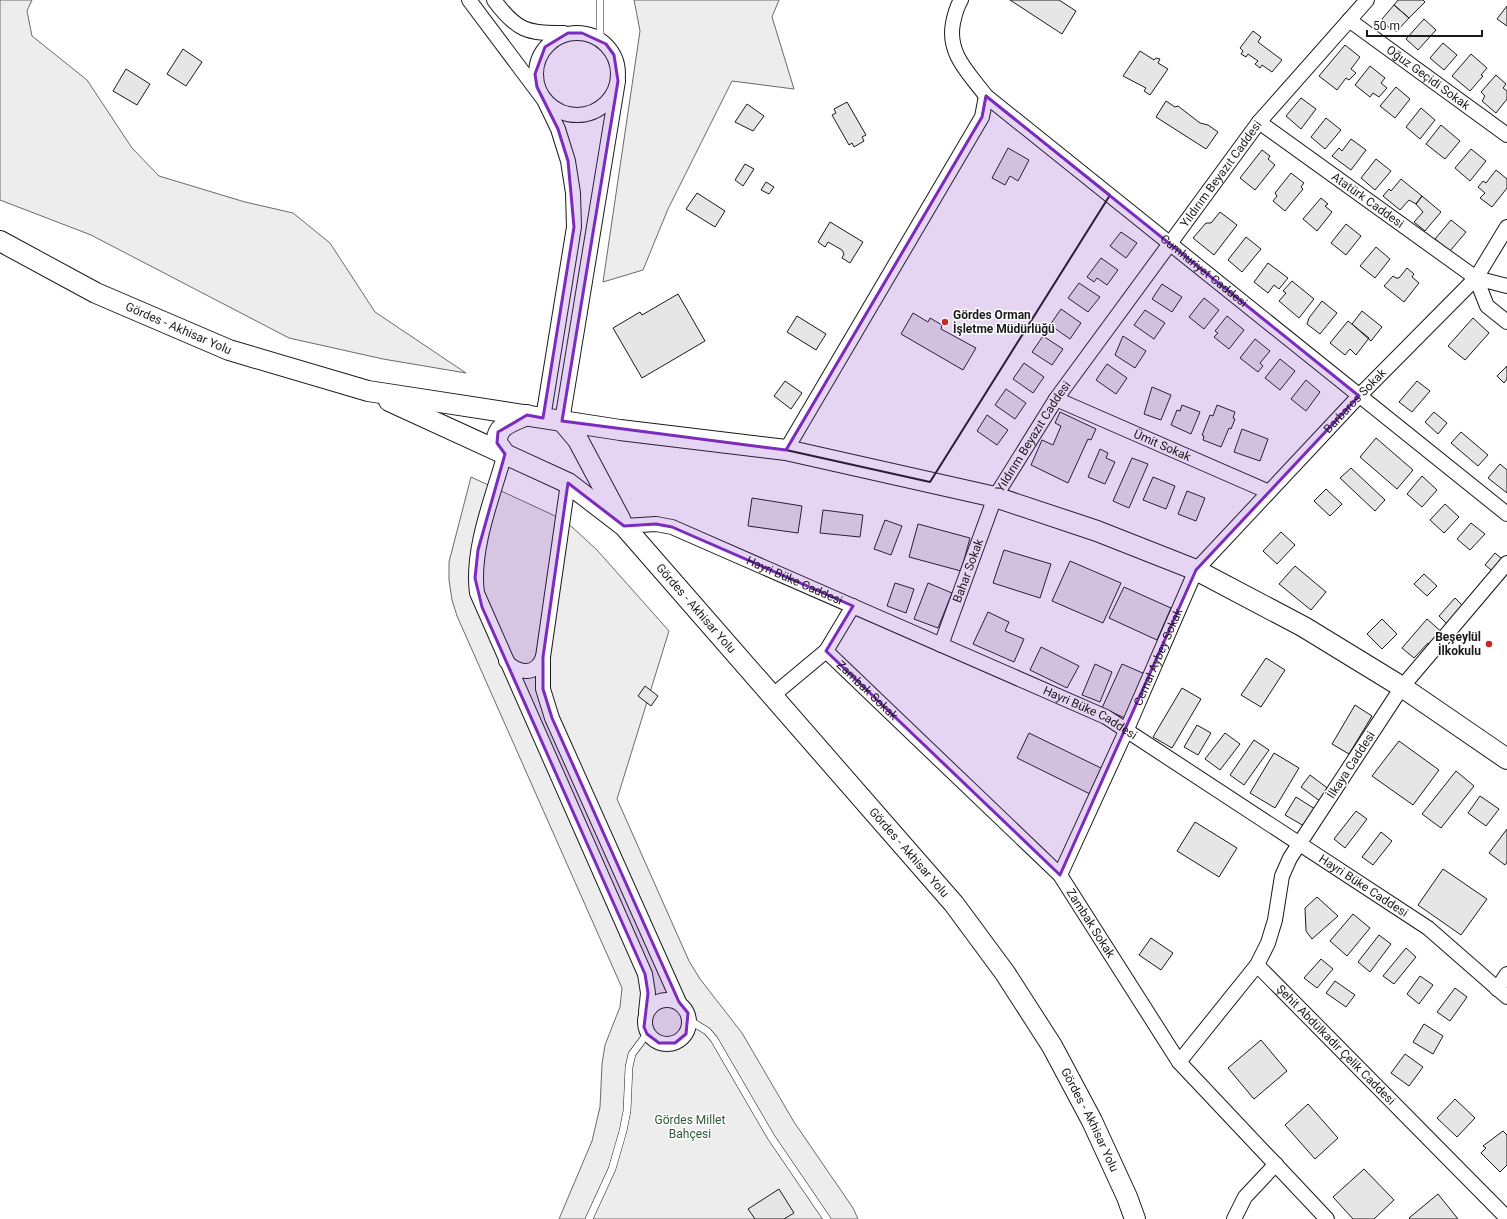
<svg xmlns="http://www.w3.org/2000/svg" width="1507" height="1219" font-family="Roboto,sans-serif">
  <rect width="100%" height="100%" fill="#fff"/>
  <path fill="#ededed" stroke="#6a6a6a" d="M0 0H32L27 11 32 36 87 80 132 148 159 176 245 202 293 213 330 243 375 312 466 373 383 359 289 338 91 235 0 200Z
    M634 0H779L772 17 794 89 732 81 668 209 643 270 603 282 640 31Z
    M471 477 553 515 572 527 597 550 669 631 617 799 689 961 700 979 742 1033 794 1122 853 1208 858 1219H559L592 1141 600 1107 602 1064 605 1045 620 1007 622 988 457 616 452 600 449 580V562Z"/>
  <path fill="#e6e6e6" stroke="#1a1a1a" d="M1010 0H1059L1076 11 1062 34Z
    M1398 0H1423L1425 2 1409 18 1394 5Z
    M1394 5 1409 18 1396 32 1390 26 1389 28 1382 19Z
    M1507 6V26L1497 19Z
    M1424 19 1436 30 1418 50 1406 39Z
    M1253 31 1261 37 1258 42 1282 60 1272 72 1262 65 1260 68 1255 64 1258 61 1248 54 1246 57 1241 54 1243 51 1240 48Z
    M1443 43 1457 55 1444 70 1430 58Z
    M1345 45 1360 57 1351 69 1356 73 1349 80 1346 78 1337 90 1319 76Z
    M183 49 202 62 186 86 167 74Z
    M1140 51 1154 60 1156 58 1160 59 1158 63 1168 69 1150 95 1144 91 1146 88 1123 76Z
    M1471 54 1487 68 1481 75 1483 76 1470 91 1452 76Z
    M1370 66 1385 78 1381 83 1387 88 1379 97 1373 93 1370 97 1355 85Z
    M126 69 150 84 137 105 113 91Z
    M1496 75 1506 84 1503 88 1507 91V99L1496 113 1482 101 1485 96 1481 92Z
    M1396 87 1410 99 1395 118 1380 106Z
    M1301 98 1316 109 1301 129 1286 116Z
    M1166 101 1175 107 1178 106 1200 123 1208 125 1218 132 1206 149 1156 117Z
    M847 102 866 135 862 137 864 141 854 147 852 143 849 145 832 115 836 113 834 109Z
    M747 104 764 116 753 131 735 122Z
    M1421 108 1435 120 1420 139 1406 127Z
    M1326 118 1341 130 1325 149 1311 137Z
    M1441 125 1460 141 1445 159 1426 144Z
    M1351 139 1366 150 1351 170 1332 156 1339 148 1342 151Z
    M1008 148 1029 160 1018 181 1010 176 1005 185 992 178Z
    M1471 149 1486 161 1470 181 1455 168Z
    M1262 150 1270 156 1268 159 1275 165 1255 190 1240 178Z
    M1376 159 1391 171 1375 190 1361 178Z
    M745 164 754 169 743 186 735 180Z
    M1496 170 1507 179V188L1492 207 1480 198 1485 193 1478 187 1483 181 1486 183Z
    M1291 173 1304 183 1301 187 1303 189 1285 211 1273 201 1277 196 1275 193Z
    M1401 179 1422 196 1416 204 1409 200 1400 210 1383 196 1389 189 1391 191Z
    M766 182 774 187 769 194 761 190Z
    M697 193 725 211 715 227 686 209Z
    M1422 196 1441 212 1425 231 1414 222 1423 212 1416 204Z
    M1321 198 1328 204 1325 206 1332 212 1317 231 1303 219Z
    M1220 212 1237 225 1214 255 1193 238 1206 223H1211Z
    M1451 220 1466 232 1450 251 1435 239Z
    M830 222 863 242 850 263 842 258 844 254 842 250 828 242 825 247 818 242Z
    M1346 224 1361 236 1346 255 1331 243Z
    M1121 232 1137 243 1126 258 1110 246Z
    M1246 237 1261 249 1242 272 1228 260Z
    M1376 247 1390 259 1375 278 1360 266Z
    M1101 258 1118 270 1107 285 1097 278 1094 282 1087 277Z
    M1268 263 1288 278 1279 289 1274 285 1268 293 1254 282Z
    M1407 268 1414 274 1412 277 1419 283 1404 302 1384 286 1393 276 1396 278H1399Z
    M1292 281 1314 299 1299 318 1279 301 1286 293 1283 291Z
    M1079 283 1100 297 1088 312 1068 298Z
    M1162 284 1182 297 1172 312 1152 299Z
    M678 294 705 341 642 378 613 328 640 312 642 315Z
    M1204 298 1219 310 1204 329 1189 317Z
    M1322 301 1337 313 1320 334 1307 324 1309 318Z
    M1061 309 1081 323 1070 339 1050 325Z
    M1145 310 1165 323 1154 339 1134 325Z
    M1362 311 1382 327 1371 341 1352 324Z
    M913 313 928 322 930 318 942 325 941 329 976 348 963 370 901 334Z
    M797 316 826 334 816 350 787 332Z
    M1227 316 1244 330 1229 349 1214 337 1218 333 1215 331Z
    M1473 318 1489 333 1465 360 1448 346Z
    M1348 321 1369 338 1356 355 1350 349 1345 355 1330 343Z
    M1043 336 1063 349 1052 365 1032 352Z
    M1123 336 1146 351 1135 368 1115 355Z
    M1255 339 1270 351 1260 363 1263 366 1258 372 1240 358Z
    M1280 359 1295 371 1280 390 1265 378Z
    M1024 363 1044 377 1033 393 1013 379Z
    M1107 364 1127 378 1116 394 1096 380Z
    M1507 366V379L1504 383 1497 376Z
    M1306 380 1320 392 1306 411 1291 399Z
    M785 381 802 393 791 409 774 396Z
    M1417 381 1430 391 1412 412 1399 402Z
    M1152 387 1171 395 1161 420 1144 414Z
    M1006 389 1026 403 1015 419 995 405Z
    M1182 405 1200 412 1191 434 1171 425 1177 410 1180 411Z
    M1217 405 1235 412 1233 418 1235 419 1231 429 1229 428 1221 447 1203 440 1204 436 1202 435 1210 415 1213 416Z
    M1060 412 1096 429 1091 440 1088 439 1068 483 1031 465 1042 440 1053 445 1061 426 1055 423Z
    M1434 412 1447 423 1438 434 1425 422Z
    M987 415 1008 430 997 445 977 431Z
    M1242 429 1268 439 1260 461 1234 452Z
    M1461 432 1488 455 1478 466 1451 443Z
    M1376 438 1413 470 1397 489 1360 457Z
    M1100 449 1108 453 1106 458 1115 462 1105 484 1088 477Z
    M1132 458 1148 464 1129 508 1113 501Z
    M1500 464 1507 470V493L1488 478Z
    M1351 468 1385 500 1375 511 1340 478Z
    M1422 476 1437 490 1422 507 1407 494Z
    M1153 477 1175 486 1166 509 1143 500Z
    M1326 489 1342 504 1330 516 1314 501Z
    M1187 491 1205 498 1196 521 1178 514Z
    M752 498 802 506 798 533 748 526Z
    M1445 504 1459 517 1444 533 1430 520Z
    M823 510 863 515 860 537 820 533Z
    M885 520 902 526 891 555 874 549Z
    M1471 523 1485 534 1470 550 1457 539Z
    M918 524 970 538 961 571 909 557Z
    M1281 532 1295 545 1277 564 1263 551Z
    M1004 550 1051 564 1040 598 993 583Z
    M1495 553 1506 562 1496 574 1485 565Z
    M1070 561 1121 583 1103 623 1052 601Z
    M1295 566 1326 592 1311 610 1279 584Z
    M1424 574 1437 586 1427 596 1414 584Z
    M895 583 914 589 906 613 887 606Z
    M928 583 952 593 938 628 914 619Z
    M1124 587 1171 608 1157 640 1109 618Z
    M1455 598 1465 608 1449 626 1439 616Z
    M988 612 1009 622 1005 631 1024 639 1014 662 973 644Z
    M1382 619 1397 634 1382 649 1367 634Z
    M1427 619 1444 634 1432 647 1428 643 1414 658 1402 648Z
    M1041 647 1079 666 1067 688 1030 670Z
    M1266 658 1285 670 1261 707 1241 695Z
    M1095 664 1112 672 1100 702 1082 695Z
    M1122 664 1145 674 1125 718 1102 708Z
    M645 686 658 696 651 706 638 696Z
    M1182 688 1201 699 1172 748 1153 737Z
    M1355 705 1372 716 1349 754 1332 744Z
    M1197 725 1211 733 1198 755 1184 747Z
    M1029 733 1103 769 1090 794 1017 758Z
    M1225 733 1240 744 1220 770 1205 759Z
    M1254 740 1269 750 1244 785 1230 775Z
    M1399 741 1439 770 1413 805 1372 776Z
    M1274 753 1299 768 1275 808 1250 793Z
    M1456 771 1474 786 1441 828 1422 814Z
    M1310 775 1330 790 1321 802 1301 787Z
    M1480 796 1499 809 1486 826 1468 813Z
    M1296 797 1315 809 1304 826 1285 815Z
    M1356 811 1367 819 1345 848 1334 839Z
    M1195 822 1237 848 1219 877 1177 851Z
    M1507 829V862L1505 865 1489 853Z
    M1381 832 1392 841 1373 865 1362 857Z
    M1443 869 1487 899 1461 935 1418 905Z
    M1317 897 1338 916 1312 939 1306 931 1305 908Z
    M1353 914 1370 928 1347 956 1330 941Z
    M1379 935 1391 944 1370 972 1358 962Z
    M1151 938 1173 953 1161 970 1139 955Z
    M1406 948 1416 957 1394 984 1383 976Z
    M1321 959 1333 969 1317 988 1304 978Z
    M1420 976 1433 985 1419 1004 1407 994Z
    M1335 981 1355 995 1346 1007 1326 993Z
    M1455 988 1467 997 1450 1021 1437 1012Z
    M1424 1024 1443 1036 1433 1054 1413 1042Z
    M1261 1040 1287 1071 1254 1099 1228 1068Z
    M1405 1054 1423 1067 1409 1086 1391 1073Z
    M1455 1099 1475 1118 1457 1137 1437 1118Z
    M1308 1104 1338 1138 1315 1159 1285 1125Z
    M1503 1131 1507 1135V1165L1500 1172 1481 1153 1486 1148 1483 1146Z
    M1364 1169 1394 1200 1374 1219H1353L1333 1197Z
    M779 1189 794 1213 784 1219H755L748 1209Z
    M1438 1194 1458 1219H1410L1409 1218Z"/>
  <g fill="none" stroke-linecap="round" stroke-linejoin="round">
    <g stroke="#1a1a1a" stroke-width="8">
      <path id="lane" d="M600 0V40
        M689 1020 707 1031 714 1039 771 1137 827 1219
        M589 1219 612 1169 623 1131 627 1111 629 1067 632 1054 647 1034"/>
    </g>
    <g stroke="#1a1a1a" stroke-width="16">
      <g id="street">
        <path d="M469 0 544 100 558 129 568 161 573 193 574 227 543 418"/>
        <path d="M494 0C516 30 527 34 564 33"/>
        <path id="s1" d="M961 0C956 8 955 14 953 23 947 54 969 73 986 96L1507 514"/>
        <path id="s2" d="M1349 20 1507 135"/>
        <circle cx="577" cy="74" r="41"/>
        <path id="s3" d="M1259 122 1476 278"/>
        <path d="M1507 286 1476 278 1487 306 1507 322"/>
        <path id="s4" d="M1056 399 1269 492"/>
        <path d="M562 421 618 81"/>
        <path d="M786 450 982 117 986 96"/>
        <path d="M505 454C493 496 471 549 477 593L645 974 648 993 646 1012"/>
        <path d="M568 483 543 657V689L552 718 679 1002"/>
        <path id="s5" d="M624 526 656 524 672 527 1106 717 1428 928 1507 997"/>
        <path id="s6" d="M1507 563 1402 687 1290 858 1282 876 1275 920 1268 943 1257 965 1507 1218"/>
        <path id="s7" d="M941 645 995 497 1056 399 1259 122 1367 0"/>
        <path id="s8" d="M826 651 1060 875 1179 1062 1327 1219"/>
        <path d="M506 661C518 674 536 676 543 657"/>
        <path d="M772 696 826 651 853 606"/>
        <path id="s9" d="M1060 875 1127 729 1196 570 1359 396 1476 278 1507 227"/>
        <path d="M1497 989 1507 974"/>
        <circle cx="667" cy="1022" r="22"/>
        <path d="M1179 1062 1257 965"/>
        <path d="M1234 1219 1245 1197 1276 1164"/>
      </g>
    </g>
    <g stroke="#1a1a1a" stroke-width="22">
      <g id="secondary">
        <path id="s10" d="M0 241 96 293 229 350 368 391 620 430 786 450 995 497 1097 531 1196 570 1304 627 1402 687 1507 759"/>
        <path id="s11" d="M389 401 568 483 624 526 954 904 1005 973 1052 1046 1092 1121 1127 1197 1135 1219"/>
        <path d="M562 421 578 440 620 519"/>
        <path d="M505 454 497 443C495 425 514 421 527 415"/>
      </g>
    </g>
    <use href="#lane" stroke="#fff" stroke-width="7"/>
    <use href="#street" stroke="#fff" stroke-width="14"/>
    <use href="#secondary" stroke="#fff" stroke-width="20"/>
    <path stroke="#1a1a1a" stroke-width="2" d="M986 96 1110 195 930 482 786 450 982 117Z"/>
  </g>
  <path fill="#7b2cbf" fill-opacity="0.2" stroke="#7b2cbf" stroke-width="3" stroke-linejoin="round" d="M568 33H582L606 44 614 55 618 81 562 421 786 450 982 117 986 96 1359 396 1196 570 1060 875 826 651 853 606 672 527 656 524 624 526 568 483 543 657V689L552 718 679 1002 688 1013 686 1034 675 1043H659L647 1034 644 1027 648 993 645 974 482 607 475 578 478 550 505 454 497 443 498 432 527 415 543 418 574 227 568 161 558 129 537 87 535 74 545 47Z"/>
  <g fill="#c62828" stroke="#fff" stroke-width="1.5">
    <circle cx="945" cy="322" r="4"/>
    <circle cx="1489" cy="644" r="4"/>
  </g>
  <g text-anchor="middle" stroke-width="3" stroke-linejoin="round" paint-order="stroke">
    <g font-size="12" fill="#1a1a1a" stroke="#fff">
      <text dy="4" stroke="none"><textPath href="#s2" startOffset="98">Oğuz Geçidi Sokak</textPath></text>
      <text dy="4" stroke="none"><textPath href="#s7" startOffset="552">Yıldırım Beyazıt Caddesi</textPath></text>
      <text dy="4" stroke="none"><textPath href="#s3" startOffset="134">Atatürk Caddesi</textPath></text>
      <text dy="4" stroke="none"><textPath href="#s1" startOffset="387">Cumhuriyet Caddesi</textPath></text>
      <text dy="4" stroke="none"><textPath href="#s10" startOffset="199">Gördes - Akhisar Yolu</textPath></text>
      <text dy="4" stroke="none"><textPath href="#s9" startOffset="566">Barbaros Sokak</textPath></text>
      <text dy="4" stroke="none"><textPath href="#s7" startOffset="229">Yıldırım Beyazıt Caddesi</textPath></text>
      <text dy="4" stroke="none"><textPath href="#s4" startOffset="116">Ümit Sokak</textPath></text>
      <text dy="4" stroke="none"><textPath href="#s7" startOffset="79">Bahar Sokak</textPath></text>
      <text dy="4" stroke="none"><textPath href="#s5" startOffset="182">Hayri Büke Caddesi</textPath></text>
      <text dy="4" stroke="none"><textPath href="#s11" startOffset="377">Gördes - Akhisar Yolu</textPath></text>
      <text dy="4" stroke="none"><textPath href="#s9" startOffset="239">Cemal Aybey Sokak</textPath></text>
      <text dy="4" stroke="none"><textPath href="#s8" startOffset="57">Zambak Sokak</textPath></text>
      <text dy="4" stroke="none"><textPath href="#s5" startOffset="506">Hayri Büke Caddesi</textPath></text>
      <text transform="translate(1351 765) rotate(-57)" y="4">İlkaya Caddesi</text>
      <text dy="4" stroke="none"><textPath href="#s11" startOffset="701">Gördes - Akhisar Yolu</textPath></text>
      <text dy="4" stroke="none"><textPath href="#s5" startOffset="830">Hayri Büke Caddesi</textPath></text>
      <text dy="4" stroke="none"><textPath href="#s8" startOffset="381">Zambak Sokak</textPath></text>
      <text dy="4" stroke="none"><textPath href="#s6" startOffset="592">Şehit Abdülkadir Çelik Caddesi</textPath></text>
      <text dy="4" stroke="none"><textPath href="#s11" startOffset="1025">Gördes - Akhisar Yolu</textPath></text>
    </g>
    <g font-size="12" font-weight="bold" fill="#1a1a1a" stroke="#fff" text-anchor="start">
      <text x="953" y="319">Gördes Orman<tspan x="953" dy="14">İşletme Müdürlüğü</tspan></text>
      <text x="1481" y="641" text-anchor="end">Beşeylül<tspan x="1481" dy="14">İlkokulu</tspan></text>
    </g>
    <g font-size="12" fill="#2b5a34" stroke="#fff">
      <text x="690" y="1124">Gördes Millet<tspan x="690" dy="14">Bahçesi</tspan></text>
    </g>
  </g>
  <path d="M1367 30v6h115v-6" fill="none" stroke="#1a1a1a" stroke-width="2"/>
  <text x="1373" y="30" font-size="12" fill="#1a1a1a" stroke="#ffffff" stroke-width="3" paint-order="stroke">50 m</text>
</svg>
